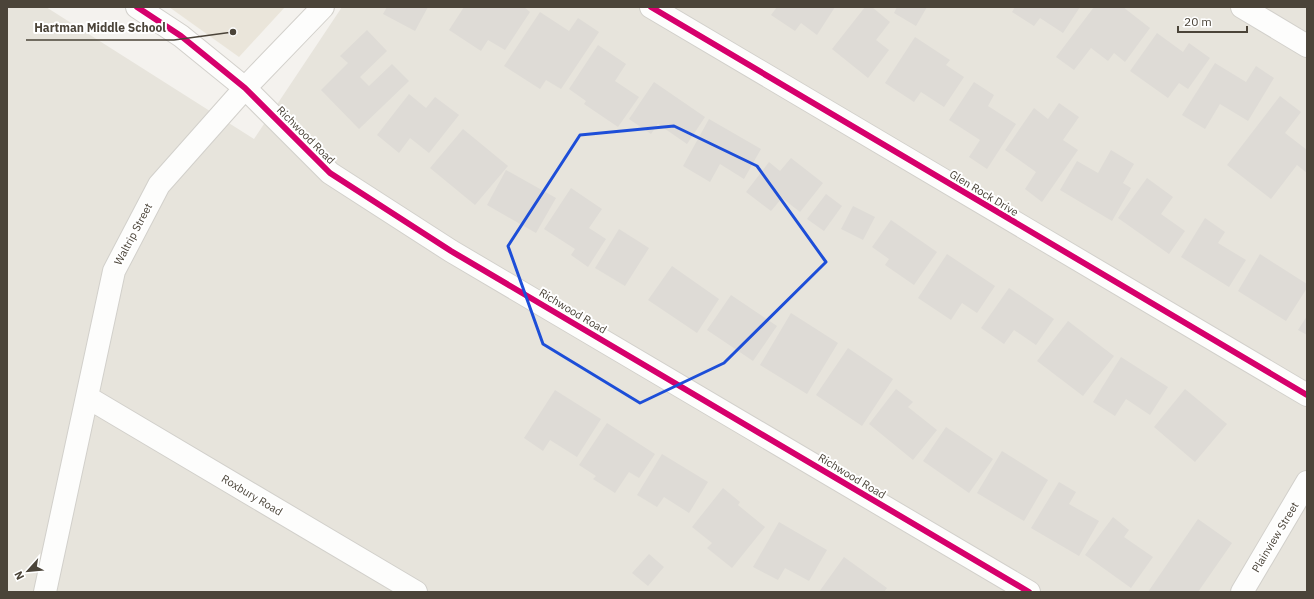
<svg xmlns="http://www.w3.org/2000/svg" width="1314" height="599" font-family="'IBM Plex Sans',sans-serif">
  <rect width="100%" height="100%" fill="#f4f2ee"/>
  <path fill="#e7e4dc" d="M7 7H46L254 139 342 7H1307V592H7Z"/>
  <path fill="#eae5da" d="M169 7H285L239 57Z"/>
  <path fill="#dedbd6" d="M387 7H428L415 31 383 14Z
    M464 7H524L530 12 505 50 488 40 481 51 449 30Z
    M777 7H835L817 35 801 23 795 31 771 15Z
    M865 7H872L890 22 876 40 889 50 868 78 832 49Z
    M897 7H927L916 26 894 13Z
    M1015 7H1080L1063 33 1040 18 1034 26 1012 12Z
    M1094 7H1123L1150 28 1125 62 1114 53 1108 61 1091 48 1074 70 1056 57Z
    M540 12 569 31 578 18 599 32 561 89 546 80 540 89 504 66Z
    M367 30 387 51 360 77 369 86 392 64 409 81 359 129 321 90 348 63 340 56Z
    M1157 33 1183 52 1189 43 1210 58 1188 89 1179 83 1168 98 1130 71Z
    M915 37 950 60 946 65 964 77 944 107 921 92 914 102 885 83Z
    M598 45 626 64 615 81 639 97 618 127 584 104 586 101 569 89Z
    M1215 63 1246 82 1256 66 1274 78 1248 121 1220 104 1205 129 1182 115Z
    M654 82 705 117 687 144 658 124 651 134 629 119Z
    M974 82 994 95 988 106 1016 124 987 169 969 157 980 140 949 120Z
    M409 94 426 108 435 97 459 115 429 153 410 138 399 153 377 135Z
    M1280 96 1301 112 1285 133 1307 150V173L1297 165 1271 199 1227 165Z
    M1059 103 1079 117 1063 140 1078 150 1042 202 1025 189 1036 172 1005 150 1034 108 1048 119Z
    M709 119 761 149 744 179 720 164 710 182 683 166Z
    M463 129 508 166 475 205 430 168Z
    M1111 150 1134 164 1123 183 1131 188 1112 221 1060 190 1077 161 1098 173Z
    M791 158 823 183 800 212 782 198 771 211 746 192 769 162 780 171Z
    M506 170 556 198 536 233 487 205Z
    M1147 178 1173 197 1161 214 1185 231 1169 254 1118 218Z
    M571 188 602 209 589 228 606 239 588 267 571 255 575 249 544 229Z
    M826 194 842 206 824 231 807 219Z
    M853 206 875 217 863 240 841 229Z
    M1205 218 1225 232 1218 243 1246 260 1229 287 1181 257Z
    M891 220 937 252 914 285 885 265 889 259 872 247Z
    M619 229 649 248 625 286 595 268Z
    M947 254 995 286 977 313 962 303 951 320 918 298Z
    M1260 254 1307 284V288L1286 321 1238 291Z
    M672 266 719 299 697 333 648 300Z
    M1009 288 1054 319 1036 345 1014 330 1004 344 981 328Z
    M731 295 777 326 753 361 707 330Z
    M791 313 838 343 807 394 760 365Z
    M1307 316V335L1298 330Z
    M1068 321 1114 356 1083 396 1037 361Z
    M848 348 893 379 862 426 816 395Z
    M1121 357 1168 387 1150 415 1126 399 1115 416 1093 402Z
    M896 389 913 402 908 407 937 430 913 460 869 424Z
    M1185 389 1227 424 1195 462 1154 427Z
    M555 390 601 419 577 457 550 440 543 451 524 438Z
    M607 423 655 454 639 478 629 472 615 493 593 479 596 476 579 465Z
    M946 427 993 459 969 493 923 461Z
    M1002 451 1048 480 1024 521 977 493Z
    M662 454 708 482 689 513 664 497 657 507 637 495Z
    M1059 482 1076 492 1069 504 1099 521 1079 556 1031 528Z
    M723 488 740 502 738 505 765 527 732 568 707 548 712 543 692 527Z
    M1113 517 1129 530 1124 537 1153 557 1131 588 1085 555Z
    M1198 519 1232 543 1198 592H1148Z
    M779 522 827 550 809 581 785 568 778 580 753 567Z
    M649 554 664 567 648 586 632 573Z
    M844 557 887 588 884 592H819Z"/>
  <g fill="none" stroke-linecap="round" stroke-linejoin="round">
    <g stroke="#d2d0cb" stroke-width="24">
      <path id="minor" d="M137 7 181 36 245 88 330 173 451 251 1029 592
        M651 7 1307 395
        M1242 7 1307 46
        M87 397 416 592
        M45 592 114 271 159 185 245 88 323 7
        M1242 592 1307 482"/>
    </g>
    <use href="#minor" stroke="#fdfdfc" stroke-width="22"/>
    <g stroke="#fff" stroke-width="8">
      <path id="cycleway" d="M137 7 181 36 245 88 330 173 451 251 1029 592
        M651 7 1307 395"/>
    </g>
    <use href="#cycleway" stroke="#d6006c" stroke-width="6"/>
  </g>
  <path fill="none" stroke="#1d4ed8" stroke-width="3" stroke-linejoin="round" d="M674 126 757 166 826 262 724 363 640 403 543 344 508 246 580 135Z"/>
  <g text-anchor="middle" stroke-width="4" stroke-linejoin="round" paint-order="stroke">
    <g font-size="11" fill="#4b4439" stroke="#fff">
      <text transform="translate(306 135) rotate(45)" y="4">Richwood Road</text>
      <text transform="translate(984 193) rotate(31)" y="4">Glen Rock Drive</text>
      <text transform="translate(133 234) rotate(-62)" y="4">Waltrip Street</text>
      <text transform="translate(573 311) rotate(31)" y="4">Richwood Road</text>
      <text transform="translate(852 476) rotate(31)" y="4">Richwood Road</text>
      <text transform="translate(252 495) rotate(31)" y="4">Roxbury Road</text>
      <text transform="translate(1275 537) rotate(-59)" y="4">Plainview Street</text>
    </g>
  </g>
  <path fill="none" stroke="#4b4439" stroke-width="1.5" d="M233 32L174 40H26"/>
  <circle fill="#4b4439" stroke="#fff" stroke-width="1.5" cx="233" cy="32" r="4"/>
  <g font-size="12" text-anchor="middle" font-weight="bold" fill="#4b4439" stroke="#fff" stroke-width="4" stroke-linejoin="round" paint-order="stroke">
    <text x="100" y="32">Hartman Middle School</text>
  </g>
  <rect width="1314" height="599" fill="none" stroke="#4b4439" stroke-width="16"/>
  <g transform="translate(28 571) rotate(243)" stroke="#ffffff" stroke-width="3" paint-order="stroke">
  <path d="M0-3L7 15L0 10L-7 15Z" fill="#4b4439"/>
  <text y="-6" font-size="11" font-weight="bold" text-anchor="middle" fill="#4b4439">N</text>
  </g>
  <path d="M1178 26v6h69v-6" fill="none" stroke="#4b4439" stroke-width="2"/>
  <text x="1184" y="26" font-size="12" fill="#4b4439" stroke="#ffffff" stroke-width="3" paint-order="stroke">20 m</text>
</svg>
